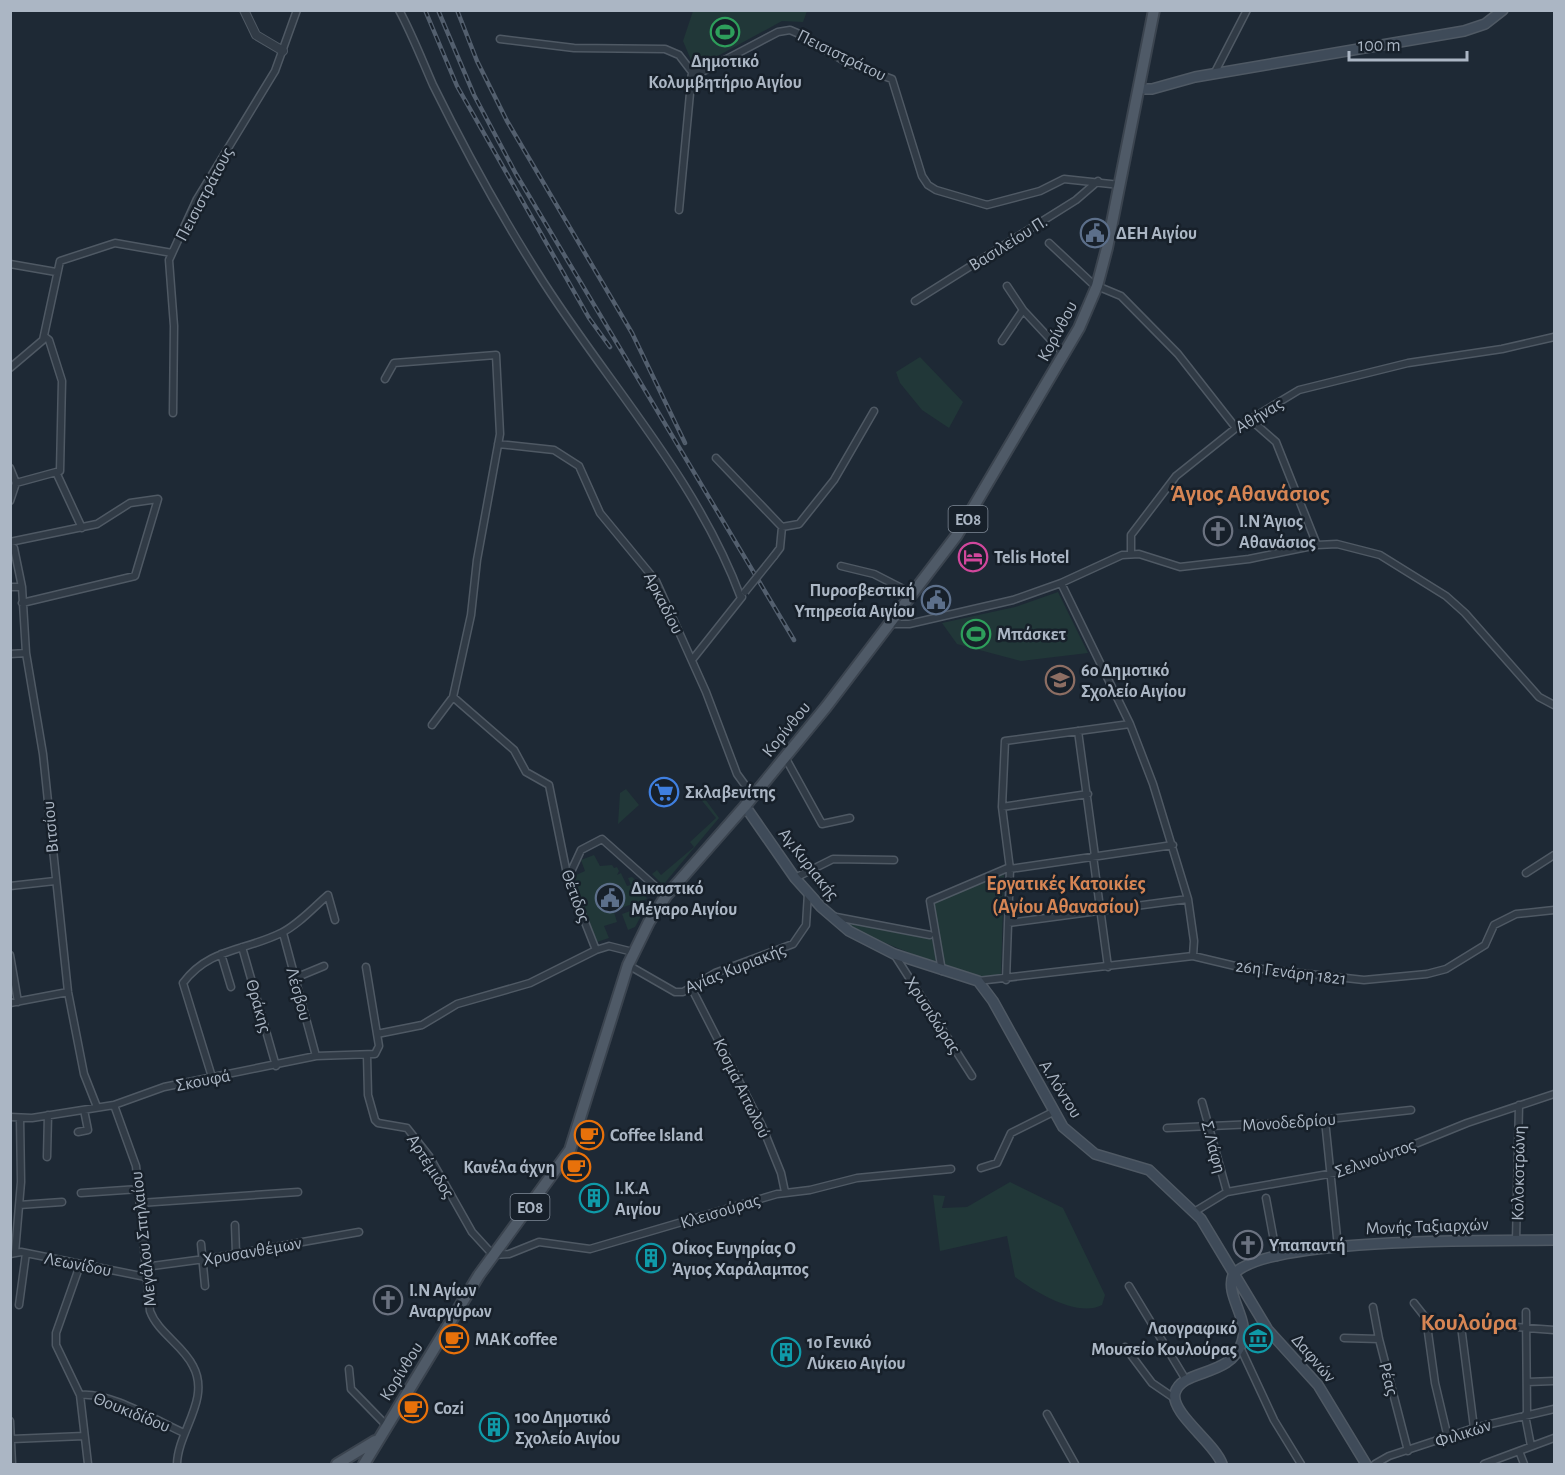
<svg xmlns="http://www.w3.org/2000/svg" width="1565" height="1475" font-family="'Alegreya Sans',sans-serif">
  <rect width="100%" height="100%" fill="#1e2935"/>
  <path fill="#213738" d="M693 11V10L807 11 803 22 782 21 703 64 691 60 683 41Z
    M920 357 963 402 949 428 922 410 900 383 896 372Z
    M1058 592 1088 653 1021 661 957 644 942 623 1015 607Z
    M626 789 639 805 618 824 620 793Z
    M702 795 719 818 663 885 652 874 657 870 661 875 694 847 690 842 716 818 699 797Z
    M594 855 600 866 612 865 614 868 617 867 619 871 617 875 621 873 627 886 631 885 628 878 632 877 642 886 647 899 609 912H614L617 922 604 926 609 938 597 942 583 907 587 905 584 898 580 899 572 877 585 871 581 860Z
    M1004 874 1001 976 981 978 945 968 934 902Z
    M647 905 635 927 628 930 622 914Z
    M843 920 932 938 937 964 858 932Z
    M1010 1182 1063 1208 1105 1295 1102 1305C1078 1318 1035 1292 1015 1277L1007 1236 940 1251 933 1195 945 1196 942 1208 967 1207Z"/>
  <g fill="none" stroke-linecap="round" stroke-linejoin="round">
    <g stroke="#4f5964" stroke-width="9">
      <path id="minor" d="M399 10C412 34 422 60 433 85 464 148 499 212 537 272 605 381 696 476 741 598
        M500 39 574 48 665 49 679 55 692 72 700 73 778 32 790 30 797 33 848 63 892 79 922 176 928 185 936 190 987 205 1040 191 1064 179 1120 185
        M1214 74 1247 10
        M679 210 692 72
        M1049 243 1096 287
        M10 264 56 272
        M1007 286 1023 310
        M1097 286 1121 296 1178 354 1236 428
        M915 301 1076 200 1098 181
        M1002 341 1023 310 1064 354
        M10 368 43 340 60 261 115 243 172 253
        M385 379 394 363 496 355 500 434 477 560 471 615 453 697 514 750 526 772 549 785 568 879 596 950
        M173 413 174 326 169 260 197 199 275 71 297 10
        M1251 420 1276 442 1317 545
        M498 444 554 450 579 466 600 513 656 581 706 692 737 774 753 796
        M716 458 782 527 780 548 774 556
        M10 468 16 483 10 501
        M56 472 82 528
        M16 483 60 471 62 381 49 340 44 336
        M782 527 799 524 834 480 874 411
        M10 542 97 524 130 503 158 499 135 576 22 603
        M10 546 14 548 22 587 26 653 43 754 68 992 84 1074 97 1107
        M1131 554V535L1176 476 1236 428 1299 390 1408 363 1502 349 1554 337
        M841 566 874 574 913 594
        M1061 583 1130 724 1153 784 1188 899 1194 941 1193 956
        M10 587H22
        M890 624H909L1013 600 1061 583 1122 555 1139 554 1180 567 1249 559 1317 545 1337 544 1380 555 1446 596 1465 613 1539 697 1554 705
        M10 654 26 653
        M692 660 742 597
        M432 725 453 697
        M1078 731 1095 856
        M785 757 822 824 850 818
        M1002 807 1088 794
        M1093 856 1108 967
        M1010 869 1173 845
        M1526 873 1554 855
        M569 876 581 850 602 839 666 896
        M795 878 833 859 894 860
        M10 886 55 881
        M831 916 930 935
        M1008 923 1188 899
        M283 933 316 1056
        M242 947 276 1066
        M221 954 231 987
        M894 954 972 1076
        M10 955 18 1002
        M628 965 675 992H683L715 973 793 944 806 925 808 893
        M942 971 930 901 1010 867
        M295 978 324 966
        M1006 980 1010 869 1002 807 1005 741 1130 724
        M978 981 1193 956 1235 966 1364 980 1427 974 1446 969 1485 945 1494 925 1516 914 1554 910
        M691 987 762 1126 781 1173 785 1192
        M10 1003 68 992
        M377 1034 422 1025 457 1004 530 983 596 950 609 946 633 952
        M367 1055 368 1095 375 1120 378 1123 407 1128 429 1156 472 1232 493 1255 509 1254 539 1242 590 1249 777 1194 810 1190 857 1178 951 1169
        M212 1077 183 983C209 948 245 951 281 933 298 925 314 907 328 895L335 920
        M1202 1102 1227 1192
        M114 1105 136 1166 150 1311C158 1333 183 1345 193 1366 211 1399 178 1431 177 1464
        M10 1117 32 1118 114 1105 164 1087 316 1056 375 1054 379 1046 366 967
        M1325 1120 1338 1247
        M1167 1128 1303 1122 1411 1110
        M78 1132 88 1130 84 1110
        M47 1157 48 1115
        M981 1168 997 1163 1011 1133 1053 1112
        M81 1193 139 1189
        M1266 1198 1277 1257
        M140 1203 298 1192
        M19 1205 62 1202
        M1194 1212 1227 1192 1351 1170 1467 1123 1554 1094
        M235 1225 236 1253
        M1516 1241 1519 1105
        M201 1244 205 1286
        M15 1253 21 1182 20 1118
        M10 1254 21 1252 146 1277
        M80 1265 56 1333V1345L80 1395 88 1464
        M145 1267 212 1258 359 1232
        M1129 1286 1186 1380
        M1414 1303 1425 1317 1427 1325 1435 1383 1448 1438
        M19 1305 26 1253
        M1373 1307 1379 1339 1408 1451
        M1526 1312 1527 1414
        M1460 1318 1474 1428
        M1503 1326 1554 1330
        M1344 1338 1379 1339
        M1125 1347 1152 1383 1174 1398
        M1240 1347 1274 1420 1301 1464
        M349 1369 351 1389 386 1425
        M1527 1382 1554 1381
        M80 1395C108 1391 157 1421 184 1433
        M1047 1414 1075 1464
        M1525 1415 1531 1446
        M10 1421 12 1464
        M12 1439 84 1436
        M1519 1451 1524 1464
        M1375 1464 1389 1456 1474 1428 1554 1409
        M1484 1464 1554 1438"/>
    </g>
    <g stroke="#4f5964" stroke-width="10">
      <path id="tertiary" d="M244 10 256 35 283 51"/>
    </g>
    <g stroke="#4f5964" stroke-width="12">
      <path id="secondary" d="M1139 89H1152L1195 77 1464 31 1485 24 1503 10
        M745 806 795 878 821 907 849 931 894 954 978 981 993 1001 1063 1127 1095 1154 1149 1170 1201 1219 1268 1330 1318 1385 1366 1464
        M1233 1275C1265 1236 1500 1241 1554 1240
        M1222 1464C1215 1443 1170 1413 1175 1393 1182 1368 1231 1378 1242 1342 1250 1319 1225 1296 1233 1275"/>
    </g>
    <g stroke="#3b444f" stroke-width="14">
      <path id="primary" d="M337 1464 375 1441
        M364 1464 479 1275 570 1150 628 965 649 922 666 896 745 806 826 707 957 535 1079 328 1097 286 1107 248 1154 10"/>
    </g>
    <use href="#minor" stroke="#313b46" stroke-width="6"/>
    <use href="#tertiary" stroke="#313b46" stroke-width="8"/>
    <use href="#secondary" stroke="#3f4b59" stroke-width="9"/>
    <use href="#primary" stroke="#4f5a67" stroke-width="10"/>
    <g stroke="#535f6e" stroke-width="4.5">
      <path id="rail" d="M425 10 457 86 589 318 610 347
        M438 10 474 95 516 174 794 640
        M457 10 477 61 507 121 632 333 685 443"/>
    </g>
    <use href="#rail" stroke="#17202a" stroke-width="2" stroke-dasharray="7" stroke-linecap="butt"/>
    <g stroke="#4f5964" stroke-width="9" stroke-linecap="butt">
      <path id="minor-bridge" d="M745 592 774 556"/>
    </g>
    <use href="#minor-bridge" stroke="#313b46" stroke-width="6"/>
  </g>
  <defs>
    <g id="stadium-ring" transform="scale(1.5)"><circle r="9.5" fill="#17202a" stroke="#2e9e5b" stroke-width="1.5"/><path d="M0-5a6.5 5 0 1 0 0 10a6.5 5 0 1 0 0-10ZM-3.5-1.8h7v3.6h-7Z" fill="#2e9e5b"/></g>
    <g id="civic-ring" transform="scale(1.5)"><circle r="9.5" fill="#17202a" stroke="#5c6f8a" stroke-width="1.5"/><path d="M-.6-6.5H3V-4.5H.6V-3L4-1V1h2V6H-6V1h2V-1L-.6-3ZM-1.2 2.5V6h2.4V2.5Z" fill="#5c6f8a"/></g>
    <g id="church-ring" transform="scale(1.5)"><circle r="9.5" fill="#17202a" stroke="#6b7280" stroke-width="1.5"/><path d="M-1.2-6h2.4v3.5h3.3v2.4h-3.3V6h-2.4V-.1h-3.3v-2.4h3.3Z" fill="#6b7280"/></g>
    <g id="hotel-ring" transform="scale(1.5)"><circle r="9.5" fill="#17202a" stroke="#d1479c" stroke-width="1.5"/><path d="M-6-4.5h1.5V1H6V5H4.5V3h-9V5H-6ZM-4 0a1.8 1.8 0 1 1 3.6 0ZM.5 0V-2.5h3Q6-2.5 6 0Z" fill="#d1479c"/></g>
    <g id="school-ring" transform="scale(1.5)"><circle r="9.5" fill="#17202a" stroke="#8d6e63" stroke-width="1.5"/><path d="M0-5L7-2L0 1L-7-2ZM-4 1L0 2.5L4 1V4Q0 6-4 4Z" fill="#8d6e63"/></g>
    <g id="supermarket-ring" transform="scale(1.5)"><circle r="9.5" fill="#17202a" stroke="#3f7fe0" stroke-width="1.5"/><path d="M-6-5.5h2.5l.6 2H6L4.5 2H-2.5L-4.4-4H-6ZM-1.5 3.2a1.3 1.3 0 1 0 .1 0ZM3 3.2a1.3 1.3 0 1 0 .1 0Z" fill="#3f7fe0"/></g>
    <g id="cafe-ring" transform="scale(1.5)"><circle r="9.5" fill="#17202a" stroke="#e8710a" stroke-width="1.5"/><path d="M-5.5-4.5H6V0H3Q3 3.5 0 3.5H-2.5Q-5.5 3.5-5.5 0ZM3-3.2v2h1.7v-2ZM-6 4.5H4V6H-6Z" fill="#e8710a"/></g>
    <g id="building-ring" transform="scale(1.5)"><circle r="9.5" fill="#17202a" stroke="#0f9aa8" stroke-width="1.5"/><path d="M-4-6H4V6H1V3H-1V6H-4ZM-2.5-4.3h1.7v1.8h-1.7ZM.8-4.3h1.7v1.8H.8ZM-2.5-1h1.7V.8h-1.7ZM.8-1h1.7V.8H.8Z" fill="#0f9aa8"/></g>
    <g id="museum-ring" transform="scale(1.5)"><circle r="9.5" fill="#17202a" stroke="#0f9aa8" stroke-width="1.5"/><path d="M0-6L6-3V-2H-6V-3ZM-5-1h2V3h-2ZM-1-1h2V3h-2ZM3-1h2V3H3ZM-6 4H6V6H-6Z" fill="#0f9aa8"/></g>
  </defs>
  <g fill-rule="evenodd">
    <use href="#stadium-ring" x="725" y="32"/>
    <use href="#civic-ring" x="1095" y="233"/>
    <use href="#church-ring" x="1218" y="531"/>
    <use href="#hotel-ring" x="973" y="557"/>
    <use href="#civic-ring" x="936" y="600"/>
    <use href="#stadium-ring" x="976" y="634"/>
    <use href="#school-ring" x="1060" y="680"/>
    <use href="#supermarket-ring" x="664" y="792"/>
    <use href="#civic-ring" x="610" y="898"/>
    <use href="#cafe-ring" x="589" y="1135"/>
    <use href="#cafe-ring" x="576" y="1167"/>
    <use href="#building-ring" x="594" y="1198"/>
    <use href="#church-ring" x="1248" y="1245"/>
    <use href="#building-ring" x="651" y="1258"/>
    <use href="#church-ring" x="388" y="1300"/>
    <use href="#museum-ring" x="1258" y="1338"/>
    <use href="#cafe-ring" x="454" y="1339"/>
    <use href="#building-ring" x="786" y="1352"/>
    <use href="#cafe-ring" x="413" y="1408"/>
    <use href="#building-ring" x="494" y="1427"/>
  </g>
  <g text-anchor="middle" stroke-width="5" stroke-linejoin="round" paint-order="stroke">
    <g fill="#17202a" stroke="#7f8996" stroke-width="1.5">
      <rect x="948.5" y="506" width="39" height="26" rx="4.5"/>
      <rect x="510.5" y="1194" width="39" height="26" rx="4.5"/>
    </g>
    <g font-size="16" font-weight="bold" fill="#abb6c4">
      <text x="968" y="525">ΕΟ8</text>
      <text x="530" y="1213">ΕΟ8</text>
    </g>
    <g font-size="18" fill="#abb6c4" stroke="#17202a">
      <text transform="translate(842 55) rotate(26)" y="6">Πεισιστράτου</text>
      <text transform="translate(204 194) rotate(-62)" y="6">Πεισιστράτους</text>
      <text transform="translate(1008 243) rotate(-32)" y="6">Βασιλείου Π.</text>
      <text transform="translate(1057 331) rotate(-62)" y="6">Κορίνθου</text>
      <text transform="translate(1259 415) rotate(-31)" y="6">Αθήνας</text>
      <text transform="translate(664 603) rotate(63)" y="6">Αρκαδίου</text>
      <text transform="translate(786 729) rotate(-51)" y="6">Κορίνθου</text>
      <text transform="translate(50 827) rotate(-95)" y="6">Βιτσίου</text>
      <text transform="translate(809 864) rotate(52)" y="6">Αγ.Κυριακής</text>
      <text transform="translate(576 896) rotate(70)" y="6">Θέτιδος</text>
      <text transform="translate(735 968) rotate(-22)" y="6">Αγίας Κυριακής</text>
      <text transform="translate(1291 972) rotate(7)" y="6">26η Γενάρη 1821</text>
      <text transform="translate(299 994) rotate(75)" y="6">Λέσβου</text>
      <text transform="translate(259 1006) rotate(74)" y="6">Θράκης</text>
      <text transform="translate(933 1015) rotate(57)" y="6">Χρυσιδώρας</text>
      <text transform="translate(203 1080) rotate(-11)" y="6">Σκουφά</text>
      <text transform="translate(742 1088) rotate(64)" y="6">Κοσμά Αιτωλού</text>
      <text transform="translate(1061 1089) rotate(58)" y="6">Α.Λόντου</text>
      <text transform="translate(1289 1122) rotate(-4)" y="6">Μονοδεδρίου</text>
      <text transform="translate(1214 1147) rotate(75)" y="6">Σ.Λάφη</text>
      <text transform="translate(1375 1158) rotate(-20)" y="6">Σελινούντος</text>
      <text transform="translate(431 1166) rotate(57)" y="6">Αρτέμιδος</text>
      <text transform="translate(1518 1173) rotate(-89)" y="6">Κολοκοτρώνη</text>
      <text transform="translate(720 1211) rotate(-17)" y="6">Κλεισούρας</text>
      <text transform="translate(1427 1226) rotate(-2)" y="6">Μονής Ταξιαρχών</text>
      <text transform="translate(143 1239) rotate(-96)" y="6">Μεγάλου Σπηλαίου</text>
      <text transform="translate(252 1251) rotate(-10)" y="6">Χρυσανθέμων</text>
      <text transform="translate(78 1264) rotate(11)" y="6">Λεωνίδου</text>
      <text transform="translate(1314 1358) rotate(49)" y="6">Δαφνών</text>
      <text transform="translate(401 1371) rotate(-58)" y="6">Κορίνθου</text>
      <text transform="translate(1389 1379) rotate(75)" y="6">Ρέας</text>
      <text transform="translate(132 1412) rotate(22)" y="6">Θουκιδίδου</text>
      <text transform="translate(1463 1433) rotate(-18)" y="6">Φιλικών</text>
    </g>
    <g font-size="18" font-weight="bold" fill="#abb6c4" stroke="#17202a" text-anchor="start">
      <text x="725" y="67" text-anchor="middle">Δημοτικό<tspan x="725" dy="21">Κολυμβητήριο Αιγίου</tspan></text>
      <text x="1116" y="239">ΔΕΗ Αιγίου</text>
      <text x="1239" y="527">Ι.Ν Άγιος<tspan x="1239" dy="21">Αθανάσιος</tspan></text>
      <text x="994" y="563">Telis Hotel</text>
      <text x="915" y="596" text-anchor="end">Πυροσβεστική<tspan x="915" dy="21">Υπηρεσία Αιγίου</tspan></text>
      <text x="997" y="640">Μπάσκετ</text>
      <text x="1081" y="676">6ο Δημοτικό<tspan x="1081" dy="21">Σχολείο Αιγίου</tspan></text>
      <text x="685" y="798">Σκλαβενίτης</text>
      <text x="631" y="894">Δικαστικό<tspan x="631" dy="21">Μέγαρο Αιγίου</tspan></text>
      <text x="610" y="1141">Coffee Island</text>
      <text x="555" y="1173" text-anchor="end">Κανέλα άχνη</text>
      <text x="615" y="1194">Ι.Κ.Α<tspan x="615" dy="21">Αιγίου</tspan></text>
      <text x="1269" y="1251">Υπαπαντή</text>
      <text x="672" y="1254">Οίκος Ευγηρίας Ο<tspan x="672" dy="21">Άγιος Χαράλαμπος</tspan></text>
      <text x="409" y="1296">Ι.Ν Αγίων<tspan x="409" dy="21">Αναργύρων</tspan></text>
      <text x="1237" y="1334" text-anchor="end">Λαογραφικό<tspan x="1237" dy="21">Μουσείο Κουλούρας</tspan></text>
      <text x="475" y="1345">ΜΑΚ coffee</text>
      <text x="807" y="1348">1o Γενικό<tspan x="807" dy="21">Λύκειο Αιγίου</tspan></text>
      <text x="434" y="1414">Cozi</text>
      <text x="515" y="1423">10o Δημοτικό<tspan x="515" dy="21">Σχολείο Αιγίου</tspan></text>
    </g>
    <g font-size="20" font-weight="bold" fill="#d68554" stroke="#17202a">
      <text x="1066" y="890">Εργατικές Κατοικίες<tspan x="1066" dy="23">(Αγίου Αθανασίου)</tspan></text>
    </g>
    <g font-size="24" font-weight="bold" fill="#d68554" stroke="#17202a">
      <text x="1250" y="501">Άγιος Αθανάσιος</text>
      <text x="1469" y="1330">Κουλούρα</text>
    </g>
  </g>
  <rect width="1565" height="1475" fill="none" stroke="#abb6c4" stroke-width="24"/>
  <path d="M1349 51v9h118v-9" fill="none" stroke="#abb6c4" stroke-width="3"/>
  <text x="1358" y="51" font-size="18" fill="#abb6c4" stroke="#17202a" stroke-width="4.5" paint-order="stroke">100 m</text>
</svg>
